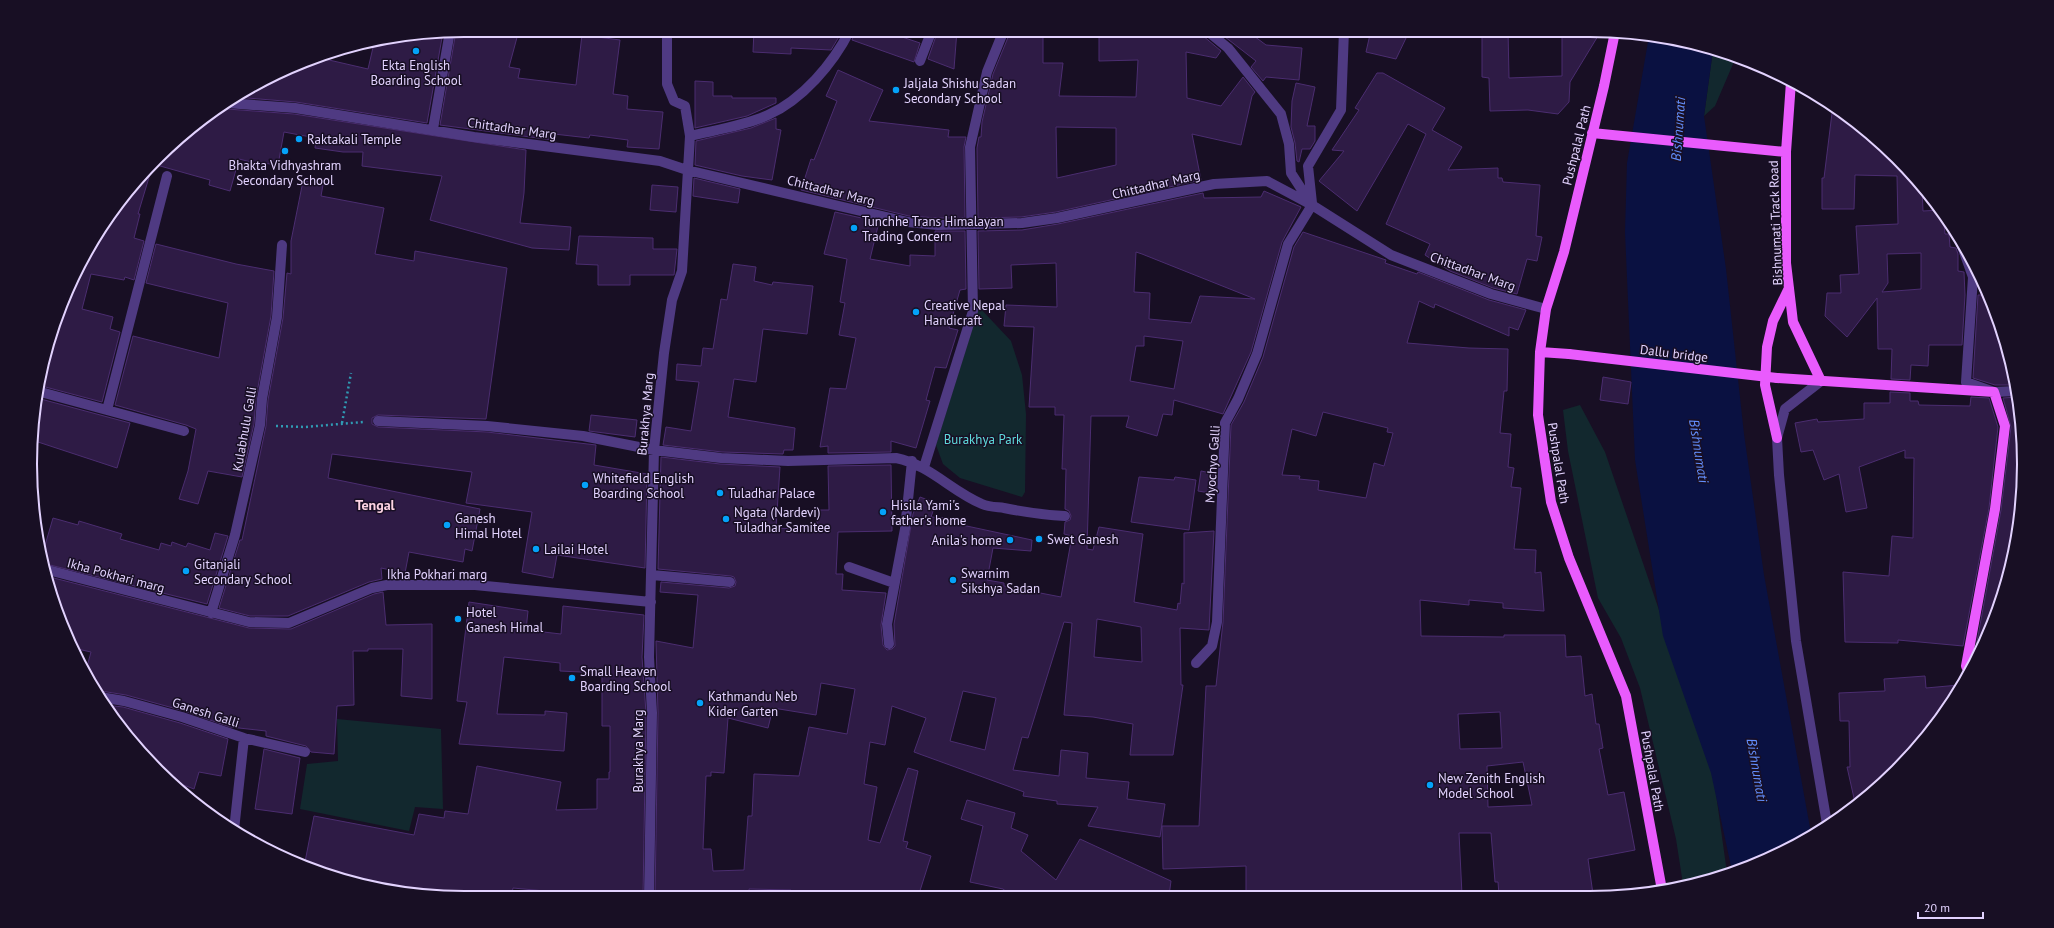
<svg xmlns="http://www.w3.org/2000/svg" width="2054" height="928" font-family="'PT Sans',sans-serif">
  <rect width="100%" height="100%" fill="#180f24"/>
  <path fill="#12282e" d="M1713 50 1736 57 1715 106 1704 116Z
    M979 307 1011 341 1022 375 1026 414 1025 492 1022 497 960 478 943 464 936 445Z
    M1580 405 1605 452 1712 765 1727 873 1683 884 1676 839 1640 688 1621 638 1598 598 1568 451 1563 410Z
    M337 719 441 729 443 809 415 807 409 831 300 809 307 764 338 761Z"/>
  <path fill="#0a1141" d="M1649 36 1674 38 1713 50 1704 116 1726 269 1744 434 1764 575 1811 833 1756 865 1732 871 1711 773 1663 636 1635 460 1625 232 1627 163Z"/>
  <path fill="#2e1b45" stroke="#4b2d70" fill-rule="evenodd" d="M519 30 509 67 520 69 518 78 576 85 582 35 620 40 613 94 628 96 627 109 663 112 659 149 627 147 628 140 590 135 589 138 554 134 553 140 440 125 456 31Z
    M754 30H843L831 50 791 48V54L753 52Z
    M856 30H881L920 43 914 62 852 40Z
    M938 30H957L954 69 928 59Z
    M1099 30H1200L1202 35 1221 51 1216 58 1186 52 1187 98 1221 106 1243 77 1255 92 1252 96 1241 145 1192 134 1201 180 1056 212 1021 217 978 218 977 148 979 137H981L982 122 993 74 1009 35 1043 37V63H1063L1059 96 1136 97 1138 60 1099 61ZM1056 127 1116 128V165L1057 178Z
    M1216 30H1246L1266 45 1302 48 1299 80 1266 77 1263 81 1251 67 1256 61Z
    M1371 30H1386L1407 36 1396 59 1366 52Z
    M1482 30H1508L1509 78 1562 76V30L1601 31 1570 82 1569 102 1558 114 1528 110 1490 111 1489 78 1482 77Z
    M443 32 427 123 296 102 235 97 247 88 316 57 368 69 375 39Z
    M838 70 883 90 869 121 949 130 948 137H966L964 147 965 218H938L909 216 801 190 811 159 814 160 837 101 826 96Z
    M1377 73H1383L1445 108 1432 130 1462 147 1448 170 1498 168V178H1502L1503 182 1540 185 1536 236 1542 237 1537 261 1527 259 1517 294 1493 288 1450 271 1425 255 1430 244 1386 224 1426 134 1408 124 1357 211 1319 181 1344 151 1332 150 1359 110 1355 108Z
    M695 81 713 82V96H732V98H776V103L747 116 695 128Z
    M1296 83 1315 87 1307 126H1315V141L1310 149H1302L1299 162 1297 161 1295 143 1291 127 1292 101Z
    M1833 105 1897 157 1922 187 1923 211 1941 210 1943 214 1945 234H1949L1950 247 1956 248 1958 254V271L1964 272 1965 295 1962 345H1929L1928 366 1911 365 1910 380 1891 379 1892 349H1878L1877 298 1847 337 1825 316 1827 293H1841L1840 275 1859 274 1856 226 1898 224 1897 176 1855 175 1854 209H1822V178H1824ZM1921 253V289L1882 292 1888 283 1887 254Z
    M222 106 227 109 294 114 526 150 524 193 520 223 571 227 569 250 532 248 430 220 442 176 362 166 363 152H343L315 148 316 138 284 132 278 165 263 163V165L239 159 230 191 209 185 210 180 153 164 138 214H140L134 238 144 241 134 280 125 277 124 280 91 274 82 309 113 317 110 329 120 332 102 402 38 385 63 298 88 247 138 178 178 138Z
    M776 118V129L781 130 772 180 742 176 695 165 696 141 751 128Z
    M694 178 740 189 738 203 693 196Z
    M303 181 323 185 321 196 384 208 375 254 414 261 415 251 507 268 486 419 378 415 372 418V424L378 427 487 432 596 445 594 465 647 474 645 568 557 555 553 578 522 572 532 512 466 503 472 472 332 454 328 478 480 509 472 551 465 549 463 562 409 552 405 573 381 568 382 579 369 582 288 616H250L219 608 240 540H242L266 426 268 400 283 318 287 273 291 274V241Z
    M652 185 678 187 676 212 650 210Z
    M1264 191 1301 207 1282 242 1251 352 1223 414 1174 400 1172 415 1163 414 1157 436 1126 427 1129 416H1091L1087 549 1093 550 1099 527 1143 534 1134 602 1177 610 1178 603 1180 604 1182 583 1184 584V533L1214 531 1209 630 1180 628 1181 685H1183L1173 755H1130L1133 724 1093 717 1064 715 1072 623 1064 622 1028 738 1022 737 1013 770 1059 776 1061 750 1088 753 1086 778 1129 782 1127 799 1165 804 1160 837 1088 826 1098 807 1057 804V801L1023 796 1024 792 914 752 926 718 892 706 885 745 870 742 864 784 877 787 868 840 880 843 908 768 918 771 903 841 908 842 906 848 931 856 918 897H791V890L749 889 750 897H655L658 713 656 641 693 648 698 595 660 592 661 582 729 588 735 586 736 582 734 577 731 576 658 569 661 457 720 464 780 467 776 528 817 530V510H829L828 466 891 465 892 531 838 532 836 574H843L842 590 886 593 881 625 883 645 887 650 892 649 895 646 894 624 913 514 920 497 936 503 931 517 962 519V525L1032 540 1031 551 993 548 987 580 1004 583V586L1061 597 1072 536 1064 534 1065 522 1070 520 1071 516 1069 511 1065 509 1066 469H1062L1064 415H1055V407H1029L1034 327 1004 326 1006 305 1057 307 1056 263 1011 265 1012 288 979 289 978 231 1022 230 1058 224 1203 193 1204 198 1261 197ZM1136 252 1142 254 1255 299 1200 296 1191 323 1149 319 1150 293 1134 292ZM1144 336 1183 341 1174 389 1130 381 1136 346H1144ZM1097 619 1141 627 1142 662 1094 657ZM821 683 855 689 847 734 809 727 799 776 754 774 752 816H748L744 870 713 871 711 849H703L706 776H711V772L724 773 728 718 768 728 773 708 816 715ZM963 691 996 698 985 750 950 741Z
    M835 212 879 222 870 259 910 266V255L935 256V231H965L966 289 960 290 949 328 958 330 946 368 935 367 926 400 930 401 916 448 891 441V452L828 453V446L820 447 830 388 846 389 856 338 839 335 845 303 840 302 847 259 824 254Z
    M1303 232 1386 260 1385 263 1417 274 1418 272 1489 300 1526 310 1518 330 1509 327V336L1435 304 1434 308 1419 301 1407 343 1469 348 1508 349 1507 391H1504L1500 433 1511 434 1508 467 1514 468 1511 487 1521 488 1514 549 1536 550 1535 573 1541 572 1544 611 1503 608V603L1469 600V605L1420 600 1421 636 1504 637V635H1565L1566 657 1581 656 1585 696 1592 694 1596 724H1599L1603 748 1599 749 1608 795 1624 792 1635 850 1588 859 1593 894 1499 895 1498 882H1495L1491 833H1459L1462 895 1246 896V866L1163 869 1162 826H1199L1206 686H1216L1223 622 1231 425 1244 402 1263 357 1294 247ZM1323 412 1388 428 1387 432 1393 433 1384 466 1374 463 1366 498 1318 490 1319 481 1299 479 1300 476 1282 475 1292 429 1316 436ZM1500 712 1502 748 1460 749 1458 714ZM1523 762 1532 805 1488 807 1487 766Z
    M579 236 653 238V249H677L674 275H630V285H598V265L576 264Z
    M156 244 236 264 274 271 271 316 256 398 254 424 242 477 208 471 198 504 179 499 188 471 196 429 186 425 115 405 133 336 219 358 228 303 146 283Z
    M733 264 756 267 754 281 772 285 773 282 813 286 807 334 763 329 756 382 734 379 728 417 795 428 793 450H784L783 454 722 452 663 445 666 427 691 431 699 382 676 380 677 364 701 366 703 348 713 349 721 299 727 300Z
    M1978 295H1990L1991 298 2016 385H1995L1973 378Z
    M1603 377 1631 382 1628 404 1600 400Z
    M1890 392 1910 393V401H1918L1919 405 1970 406 1971 397 1989 398 1998 427 1989 508 1963 646 1898 640V643L1845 642 1843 572 1889 576 1892 536 1913 538 1914 458H1905V450L1859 467 1867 508 1846 512 1839 474 1824 480 1813 450 1801 452 1795 423 1817 419 1818 422 1864 419V403H1890Z
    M2017 397 2024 464 2016 548 1991 630 1981 648 1976 647 2001 510 2011 427 2003 398Z
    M37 398 130 423 117 468 32 440Z
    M591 415 637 420 635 437 589 431Z
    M1201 471 1216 474V494L1198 491Z
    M1139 477 1174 480 1175 477 1196 480 1189 530 1131 522Z
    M53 518 78 525 79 521 122 534 120 539 159 550 161 543 171 546 172 542 186 547 188 543 210 550 215 533 228 536 207 604 42 563 41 559Z
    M46 576 249 628 291 629 374 594 383 592 386 625 432 624V699L401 696 403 649H368V651H353L354 705 337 706 334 754 311 752 306 746 266 736V731L230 727 184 711 126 695 101 691 96 692 85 674 91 652 73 648 53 604Z
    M469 602 528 611 526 630 561 634 563 606 644 615 642 657 646 713 643 897 578 898 577 894 513 888 511 898H464L379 890 304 867 314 816 414 835 419 814 444 818 445 811 468 814 477 766 561 782 556 810 597 809V779H609V772H610V726H602V673L560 671V663L504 657 497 714 545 715V711L567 713 564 751 459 744 467 702 457 701Z
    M1925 676 1926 688 1959 685 1934 728 1856 807 1847 767H1850L1849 721H1840L1839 693 1885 691 1884 679Z
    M105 705 123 707 180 723 228 739 221 776 199 772 194 789 165 778 138 750Z
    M264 749 300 758 292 814 255 809Z
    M967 800 1015 813 1011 828 1028 835 1021 851 1056 880 1080 839 1171 881 1169 896H1012L1003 889 970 882 983 826 961 819Z"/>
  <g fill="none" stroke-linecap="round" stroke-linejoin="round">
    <path stroke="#309bb4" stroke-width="2.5" stroke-dasharray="2 3" stroke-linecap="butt" d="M342 423 351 373
      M276 426 305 427 363 422"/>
    <path stroke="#4f3a82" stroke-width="10" d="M667 30V84L674 101 685 106 690 136
      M1206 30 1228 48 1281 114 1289 144 1291 173 1311 204
      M920 61 932 30
      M227 103 295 108 474 137 660 161 687 170 839 206 908 222 938 225 1022 223 1057 218 1214 184 1267 181 1312 205 1391 255 1491 294 1546 309
      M433 129 450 31
      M1312 203 1308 166 1341 110 1344 30
      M1959 238 1973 277 1966 382 1994 392 2017 391
      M1821 381 1785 409 1777 438 1779 475 1796 641 1827 824
      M37 391 184 431
      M107 410 167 176
      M378 421 487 426 583 436 654 450 721 458 788 461 896 458C930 465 951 491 982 504 989 507 997 507 1004 508 1024 512 1044 515 1065 516
      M924 467 973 311 970 147 987 72 1004 30
      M849 567 894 583
      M44 569 249 622 289 623 372 588 387 585H475L651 602
      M652 575 730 582
      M211 613 235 535 260 425 262 399 277 317 282 245
      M889 644 887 624 905 529 912 461
      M1196 663 1212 646 1217 622 1225 423 1238 399 1257 354 1288 244 1312 205
      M100 697 124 701 182 717 244 738 305 752
      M234 830 244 738
      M649 897 652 713 649 657 654 450 664 353 672 300 682 271 690 136C715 130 744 126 768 115 802 100 833 64 850 30"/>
    <path stroke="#e95bfd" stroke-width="10" d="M1615 32 1604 86 1564 252 1546 309 1540 352 1538 415 1551 502 1569 558 1626 696 1662 890
      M1791 82 1786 152V263L1793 322 1821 381
      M1592 133 1786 152
      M1540 352 1569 354
      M1777 378 1994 392 2005 426 1995 509 1966 666 1968 670
      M1777 438 1765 385 1767 347 1773 321 1789 288"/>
    <path stroke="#e95bfd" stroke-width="10" d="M1569 354 1777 378"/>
  </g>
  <g fill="#04a2f9" stroke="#180f24" stroke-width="1.5">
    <circle cx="416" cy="51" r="4"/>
    <circle cx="896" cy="90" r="4"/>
    <circle cx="299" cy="139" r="4"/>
    <circle cx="285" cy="151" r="4"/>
    <circle cx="854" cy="228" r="4"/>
    <circle cx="916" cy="312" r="4"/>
    <circle cx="585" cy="485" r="4"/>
    <circle cx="720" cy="493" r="4"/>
    <circle cx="883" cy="512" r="4"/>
    <circle cx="726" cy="519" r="4"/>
    <circle cx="447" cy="525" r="4"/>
    <circle cx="1039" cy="539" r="4"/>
    <circle cx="1010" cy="540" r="4"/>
    <circle cx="536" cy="549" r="4"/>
    <circle cx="186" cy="571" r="4"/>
    <circle cx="953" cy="580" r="4"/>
    <circle cx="458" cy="619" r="4"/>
    <circle cx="572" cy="678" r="4"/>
    <circle cx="700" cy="703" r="4"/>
    <circle cx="1430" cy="785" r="4"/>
  </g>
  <g text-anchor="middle" stroke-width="3" stroke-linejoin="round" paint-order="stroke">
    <g font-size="13" fill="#e2d2fe" stroke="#180f24" text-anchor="start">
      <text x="416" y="70" text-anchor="middle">Ekta English<tspan x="416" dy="15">Boarding School</tspan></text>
      <text x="904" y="88">Jaljala Shishu Sadan<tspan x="904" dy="15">Secondary School</tspan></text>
      <text x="307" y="144">Raktakali Temple</text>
      <text x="285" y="170" text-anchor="middle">Bhakta Vidhyashram<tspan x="285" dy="15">Secondary School</tspan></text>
      <text x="862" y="226">Tunchhe Trans Himalayan<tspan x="862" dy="15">Trading Concern</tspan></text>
      <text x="924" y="310">Creative Nepal<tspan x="924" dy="15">Handicraft</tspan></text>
      <text x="593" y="483">Whitefield English<tspan x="593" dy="15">Boarding School</tspan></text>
      <text x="728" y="498">Tuladhar Palace</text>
      <text x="891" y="510">Hisila Yami's<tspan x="891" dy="15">father's home</tspan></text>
      <text x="734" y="517">Ngata (Nardevi)<tspan x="734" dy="15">Tuladhar Samitee</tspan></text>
      <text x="455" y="523">Ganesh<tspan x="455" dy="15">Himal Hotel</tspan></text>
      <text x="1047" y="544">Swet Ganesh</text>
      <text x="1002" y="545" text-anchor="end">Anila's home</text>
      <text x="544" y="554">Lailai Hotel</text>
      <text x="194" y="569">Gitanjali<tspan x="194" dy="15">Secondary School</tspan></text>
      <text x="961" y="578">Swarnim<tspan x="961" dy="15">Sikshya Sadan</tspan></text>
      <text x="466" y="617">Hotel<tspan x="466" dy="15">Ganesh Himal</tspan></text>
      <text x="580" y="676">Small Heaven<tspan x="580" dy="15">Boarding School</tspan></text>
      <text x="708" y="701">Kathmandu Neb<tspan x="708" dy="15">Kider Garten</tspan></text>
      <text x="1438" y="783">New Zenith English<tspan x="1438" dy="15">Model School</tspan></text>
    </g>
    <g font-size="13" fill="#e2d2fe" stroke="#180f24">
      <text transform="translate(512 128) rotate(8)" y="5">Chittadhar Marg</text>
      <text transform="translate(1576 145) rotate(-76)" y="5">Pushpalal Path</text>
      <text transform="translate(1156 184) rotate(-13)" y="5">Chittadhar Marg</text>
      <text transform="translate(831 190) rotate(14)" y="5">Chittadhar Marg</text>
      <text transform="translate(1775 223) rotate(-92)" y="5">Bishnumati Track Road</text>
      <text transform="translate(1473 271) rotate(20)" y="5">Chittadhar Marg</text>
      <text transform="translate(1674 353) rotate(7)" y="5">Dallu bridge</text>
      <text transform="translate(645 414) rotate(-85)" y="5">Burakhya Marg</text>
      <text transform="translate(244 429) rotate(-80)" y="5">Kulabhulu Galli</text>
      <text transform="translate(1559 463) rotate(81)" y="5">Pushpalal Path</text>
      <text transform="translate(1212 464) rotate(-86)" y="5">Myochyo Galli</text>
      <text x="437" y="579">Ikha Pokhari marg</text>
      <text transform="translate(116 575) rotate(15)" y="5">Ikha Pokhari marg</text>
      <text transform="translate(206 712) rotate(18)" y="5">Ganesh Galli</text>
      <text transform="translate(638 751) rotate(-90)" y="5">Burakhya Marg</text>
      <text transform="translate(1653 771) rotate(80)" y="5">Pushpalal Path</text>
    </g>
    <g font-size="13" fill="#5fddde" stroke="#180f24">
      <text x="983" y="444">Burakhya Park</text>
    </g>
    <g font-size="14" font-style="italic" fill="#628efd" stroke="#180f24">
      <text transform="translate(1678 129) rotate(-86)" y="5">Bishnumati</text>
      <text transform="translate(1699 451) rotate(81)" y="5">Bishnumati</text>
      <text transform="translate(1757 770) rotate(80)" y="5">Bishnumati</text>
    </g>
    <g font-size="14" font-weight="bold" fill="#fed4e4" stroke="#180f24">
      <text x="375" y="510">Tengal</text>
    </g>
  </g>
  <path d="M0 0H2054V928H0ZM464 37H1590A427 427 0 0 1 2017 464V464A427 427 0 0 1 1590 891H464A427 427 0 0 1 37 464V464A427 427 0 0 1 464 37Z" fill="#180f24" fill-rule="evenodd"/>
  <path fill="none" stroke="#e2d2fe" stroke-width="2" d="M464 37H1590A427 427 0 0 1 2017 464V464A427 427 0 0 1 1590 891H464A427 427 0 0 1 37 464V464A427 427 0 0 1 464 37Z"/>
  <path d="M1918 912v6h65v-6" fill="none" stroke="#e2d2fe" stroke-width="2"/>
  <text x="1924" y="912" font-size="12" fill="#e2d2fe" stroke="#180f24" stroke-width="3" paint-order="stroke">20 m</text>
</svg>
